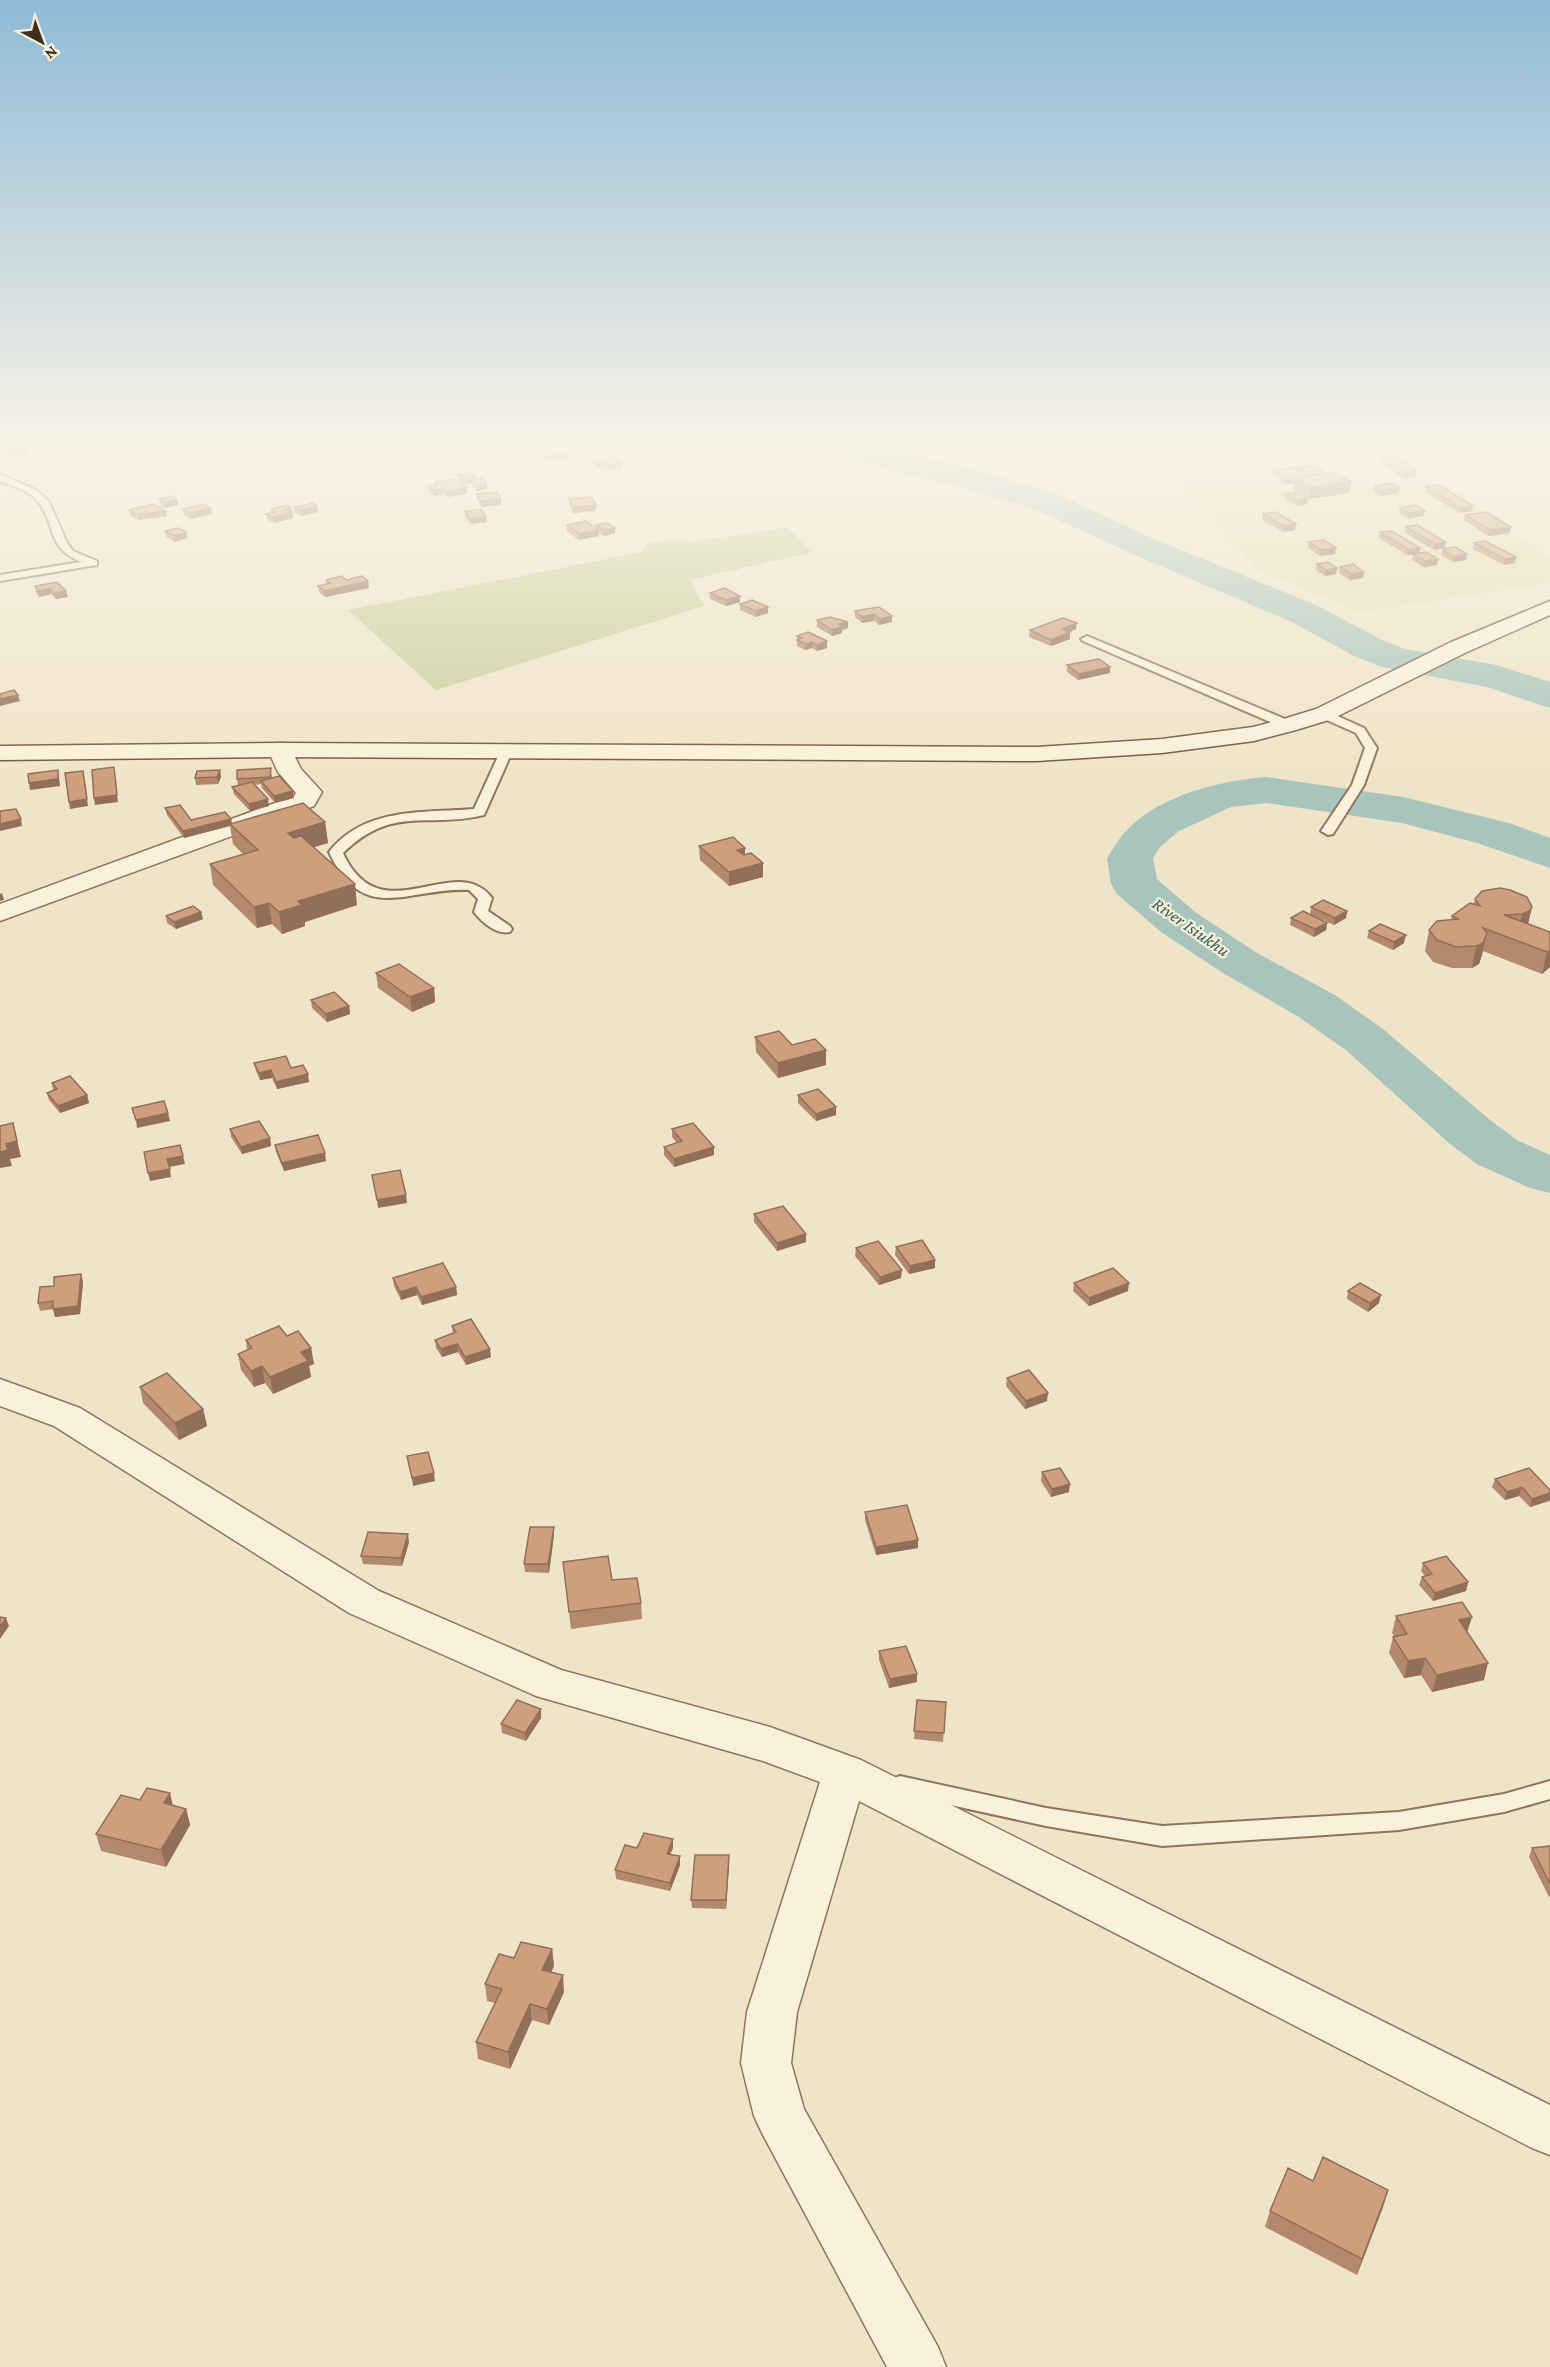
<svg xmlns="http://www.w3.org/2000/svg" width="1550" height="2367" font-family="'Crimson Pro',serif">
  <rect width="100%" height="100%" fill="#f0e4c8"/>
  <path fill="#e6deb5" d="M1398 450 1550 557V583L1360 612 1260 572 1162 468Z"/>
  <path fill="#c9cf9b" d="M786 527 813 552 690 580 704 606 436 690 348 610 642 552 646 544 677 539 689 542Z"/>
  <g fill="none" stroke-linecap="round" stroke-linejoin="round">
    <path fill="#a9c4bc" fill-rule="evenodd" d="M831 447H882L987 473 1061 496 1152 538 1318 606 1382 640 1405 649 1496 665 1550 682V708L1487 687 1382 667 1354 656 1292 622 1128 552 1037 510 966 488 885 469 836 454Z
      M1267 777 1403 797 1509 823 1550 838V868L1477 843 1402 823 1267 803 1231 807 1179 831 1160 847 1153 858 1157 879 1195 912 1257 953 1335 995 1383 1029 1490 1120 1517 1140 1550 1155V1193L1530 1188 1477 1164 1450 1144 1347 1051 1299 1017 1223 973 1161 932 1117 894 1111 884 1107 858C1114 848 1120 836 1129 828 1161 795 1223 780 1267 777Z"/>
    <g stroke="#8d765c" stroke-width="4">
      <path id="lane" d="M0 474 36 490 49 502 67 543 73 551 97 561V565L0 581V575L81 562C47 547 57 530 40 504 32 491 13 486 0 481Z
        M1087 636 1292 722 1294 725 1288 729 1284 728 1083 641 1081 639Z
        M1324 710 1364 728 1377 748 1364 785 1333 834 1328 835 1321 831 1352 785 1365 748 1356 733 1320 717V711Z
        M506 748 512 752 484 815C426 829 394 804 343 853 381 936 455 849 492 898L488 911 510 926 512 929 510 932C496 935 482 922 474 912L478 899 469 890C409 887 363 927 329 852 364 807 423 813 474 809L500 752Z
        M900 1776 1046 1808 1162 1826 1399 1812 1504 1794 1550 1781V1799L1504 1812 1399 1830 1162 1846 1046 1826 900 1794 892 1791 889 1785 892 1779Z"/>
    </g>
    <g stroke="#8d765c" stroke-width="3">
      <path id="street" d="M280 743 289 745 301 769 322 792 314 806 0 921V904L294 796 296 793 278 772 268 750 271 745Z
        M0 1379 80 1408 379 1591 561 1670 770 1727 861 1760 1550 2105V2155L1532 2148 859 1801 797 2012 791 2063 804 2109 938 2347 946 2367H887L762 2133 754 2116 741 2063 747 2012 820 1782 763 1761 536 1696 349 1613 54 1426 0 1406Z"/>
    </g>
    <g stroke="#6f573f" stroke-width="3">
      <path id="secondary" d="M1550 601V615L1465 653 1332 719 1296 730 1254 741 1162 753 1037 761 280 757 0 760V746L280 743 1037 747 1162 739 1253 727 1280 720 1316 709 1449 643Z"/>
    </g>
    <use href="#lane" fill="#faf1dc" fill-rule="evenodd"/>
    <use href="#street" fill="#faf1dc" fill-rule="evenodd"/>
    <use href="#secondary" fill="#faf1dc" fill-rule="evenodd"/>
  </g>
  <path fill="#b2896c" d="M0 447 1 450 7 447 30 453 21 456H2Z
    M544 451 569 454 570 460 548 461 544 457Z
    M1382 458 1417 471 1416 477 1402 478 1381 463Z
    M593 460 622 463V468L608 470 605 468 598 469 594 465Z
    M1274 470 1325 473 1351 481 1349 493 1309 499 1293 489 1294 483 1285 484 1273 476Z
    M458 475 476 476 477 479 487 489 477 491 472 486V483L462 484 459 481Z
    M435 482 467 494 447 497 443 494 434 496 429 491 428 486 435 484Z
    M1374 486 1399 493 1380 496 1373 491Z
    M1426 486 1473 506 1472 511 1459 513 1425 492Z
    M477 494 501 499V505L481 507 477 500Z
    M1285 494 1307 504 1297 506 1285 499Z
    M159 499 178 505 165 508 160 505Z
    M569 499 596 511 573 513 569 504Z
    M295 507 318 512 301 516 295 513Z
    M291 508 293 518 274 523 267 519 266 514 271 512V509Z
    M1400 508 1424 516 1408 519 1399 513Z
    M183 509 212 514 191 519 184 515Z
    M129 510 167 516 138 520 130 516Z
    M465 511 486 517 487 522 471 524 465 517Z
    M1263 514 1296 524 1295 530 1283 532 1262 520Z
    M1465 515 1511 527 1509 533 1488 536 1464 520Z
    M567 525 596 529V525L615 528V533L604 536 598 532 599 536 579 540 567 531Z
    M1406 527 1446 542 1444 548 1434 550 1405 533Z
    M165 531 186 532 187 538 175 542 166 537Z
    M1380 532 1419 553 1437 565 1424 567 1412 560 1413 555H1407L1379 538Z
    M1309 542 1335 554 1320 556 1308 548Z
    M1474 543 1516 557 1515 563 1504 565 1473 549Z
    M1443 549 1467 554 1466 560 1453 562 1441 555Z
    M1317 564 1337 568 1336 574 1325 576 1316 570Z
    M1340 567 1363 578 1350 580 1339 573Z
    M326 580H346L369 588 325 597 319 592 318 586 327 584Z
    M57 582 66 591 68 597 56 599 51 594 39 597 36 593 35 586Z
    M710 593 740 602 726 606 710 599Z
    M740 604 768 613 756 617 740 610Z
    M855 611 892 616V622L879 625 874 621 862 623 855 617Z
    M817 620 848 628 842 630V633L832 636 817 627Z
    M1076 629 1070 632V639L1051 646 1029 637 1030 630Z
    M797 636 827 641V648L817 651 812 648 805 650 797 646Z
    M1067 665 1110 673 1078 680 1067 672Z
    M220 770 221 777 218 784 196 785 195 778Z
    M272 774V778L294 798 275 803 262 788 261 784 254 785 269 806 250 811 234 794 232 787 238 786 237 779Z
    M165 808 191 820 231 819 232 823 325 822 328 843 313 847 357 905 305 922V926L282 934 272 924 257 928 213 885 210 864 243 854 233 844 230 826 184 838 167 815Z
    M699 846 745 855 763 863V877L729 886 700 860Z
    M1475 899 1532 907 1528 924 1550 932V967L1542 974 1483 951 1479 964 1472 968H1452L1433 962 1425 951 1429 930 1451 920 1452 916 1474 904Z
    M1311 907 1347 911 1346 918 1334 925 1310 914Z
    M166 916 203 919 176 929 167 923Z
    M1291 918 1327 923 1326 930 1314 937 1290 925Z
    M1369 931 1404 943 1393 950 1367 938Z
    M376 973 434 988 435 1002 412 1012 378 988Z
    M311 1000 349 1006 350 1014 327 1022 312 1008Z
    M755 1037 792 1045 826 1065 778 1078 756 1052Z
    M254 1063 291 1068 309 1082 277 1089 272 1078 260 1080 256 1071Z
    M52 1083 87 1095 89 1103 60 1113 49 1100 47 1093 53 1090Z
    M798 1095 836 1115 816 1121 798 1103Z
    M230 1129 270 1138 271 1146 242 1154 231 1137Z
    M672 1129 714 1155 674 1167 664 1155V1147L677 1143 672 1137Z
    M275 1145 326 1161 284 1171 276 1152Z
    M754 1214 806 1234V1242L777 1251 754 1222Z
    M896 1247 935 1260V1268L909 1274 895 1255Z
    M856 1248 901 1278 879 1285 855 1256Z
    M81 1274 83 1282 80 1314 55 1317 53 1309 40 1311 38 1303 54 1286Z
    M393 1278 456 1287 457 1295 422 1305 417 1295 401 1300 394 1286Z
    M1074 1283 1128 1291 1089 1306 1073 1291Z
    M1348 1291 1379 1303 1368 1312 1347 1299Z
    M452 1326 491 1357 466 1365 458 1352 442 1357 436 1348 435 1340 453 1334Z
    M287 1336 311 1348 314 1364 309 1366 311 1377 273 1394 265 1383 254 1387 241 1370 238 1354 247 1350 246 1340Z
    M1007 1378 1047 1401 1025 1409 1006 1386Z
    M140 1387 203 1409 207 1426 179 1440 143 1403Z
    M1529 1468 1550 1501 1530 1507 1519 1496 1505 1500 1492 1487 1495 1479Z
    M1042 1472 1069 1492 1051 1497 1041 1481Z
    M865 1512 918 1540V1548L876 1555 865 1520Z
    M554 1535 549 1573 525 1572 524 1564Z
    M409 1542 402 1566 363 1564 361 1556Z
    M563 1562 612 1580 641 1603 642 1619 571 1629Z
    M1423 1563 1468 1582 1466 1591 1433 1601 1419 1585 1422 1577 1425 1576 1421 1571Z
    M1396 1616 1468 1633 1484 1680 1432 1692 1421 1675 1404 1678 1389 1653 1393 1637 1394 1636 1392 1633Z
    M879 1651 917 1674V1682L889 1688 879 1660Z
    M917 1700 946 1702 943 1742 914 1739Z
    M541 1709V1718L526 1741 502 1733 501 1724Z
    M140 1800 186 1809 190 1825 166 1867 101 1851 96 1834Z
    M1550 1846V1896L1549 1897 1529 1857 1532 1848Z
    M637 1848H673L670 1854 680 1856V1865L670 1891 616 1879 615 1870Z
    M729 1864 726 1909 692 1908 691 1900Z
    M552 1949 554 1966 551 1972 564 1992 549 2025 532 2020 510 2069 478 2059 476 2042 495 2003 487 2001 485 1984 514 1958Z
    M1313 2181 1388 2190 1383 2207 1357 2275 1265 2227 1270 2211Z"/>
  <path fill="#916f58" d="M29 447 30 453 21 456 20 451Z
    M623 447H636V450L624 451Z
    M604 462 605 468 598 469V463Z
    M622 463V468L608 470V465Z
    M1417 471 1416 477 1402 478 1403 472Z
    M1325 473 1295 478 1294 483 1285 484 1286 478Z
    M476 476 477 482 472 480V483L462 484V479Z
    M1351 481 1349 493 1309 499 1311 487Z
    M487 484V489L477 491 476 485Z
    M1400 487 1399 493 1380 496 1381 490Z
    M466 488 467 494 447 497 446 492Z
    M443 489V494L434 496V490Z
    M177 499 178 505 165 508 164 502Z
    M501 499V505L481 507 480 501Z
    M1308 499 1307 504 1297 506 1298 500Z
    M596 505V511L573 513V507Z
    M317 506 318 512 301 516 300 510Z
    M1473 506 1472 511 1459 513 1460 507Z
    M211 508 212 514 191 519 190 513Z
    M291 508 293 518 274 523 273 517 286 509Z
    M166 511 167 516 138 520 137 514Z
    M1425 511 1424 516 1408 519 1409 513Z
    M486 517 487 522 471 524 470 519Z
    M1296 524 1295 530 1283 532V526Z
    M1511 527 1509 533 1488 536 1490 530Z
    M615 528V533L604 536V530Z
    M598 530 599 536 579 540V534Z
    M186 532 187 538 175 542 174 536Z
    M1446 542 1444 548 1434 550 1435 544Z
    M1336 548 1335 554 1320 556 1321 550Z
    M1420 548 1419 554 1407 555 1409 550Z
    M1467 554 1466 560 1453 562 1454 557Z
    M1516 557 1515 563 1504 565 1505 559Z
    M1438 559 1437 565 1424 567 1425 561Z
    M1337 568 1336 574 1325 576 1326 570Z
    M1364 572 1363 578 1350 580 1351 574Z
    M368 581 369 588 325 597 324 591Z
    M50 588 51 594 39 597 38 591Z
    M66 591 68 597 56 599 54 593Z
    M740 596V602L726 606V600Z
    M768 607V613L756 617V611Z
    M874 614V621L862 623V617Z
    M892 616V622L879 625V619Z
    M848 622V628L842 630V633L832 636V630L839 624Z
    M1077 623 1076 629 1061 635 1062 629Z
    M1070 632V639L1051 646V640Z
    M827 641V648L817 651V645Z
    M812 642V648L805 650V644Z
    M1110 667V673L1078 680 1079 674Z
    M18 695 20 701 0 706V699Z
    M114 767 118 802 95 805 94 798Z
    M58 770 60 786 30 790 29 783Z
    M220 770 221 777 218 784 217 777Z
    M83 771 88 806 70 809 69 802Z
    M293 791 294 798 275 803 274 796Z
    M268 799 269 806 250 811 249 804Z
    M21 819 22 826 0 831V824Z
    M231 819 232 826 230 824V826L184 838 183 831Z
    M325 822 328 843 292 854 288 833Z
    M745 848V861L737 850Z
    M763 863V877L729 886V872Z
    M355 884 357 905 305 922V926L282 934 279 912 298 901Z
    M2 893 4 900 0 901V894Z
    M269 903 272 924 257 928 254 907Z
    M1532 907 1527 928 1517 936 1522 914Z
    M1347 911 1346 918 1334 925 1335 918Z
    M201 912 203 919 176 929 174 922Z
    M1327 923 1326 930 1314 937 1315 929Z
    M1487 933 1482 955 1479 964 1472 968 1476 946Z
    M1406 935 1404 943 1393 950 1394 942Z
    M1550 950V967L1542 974 1547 952Z
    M434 988 435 1002 412 1012 410 997Z
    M349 1006 350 1014 327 1022 326 1014Z
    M826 1050V1065L778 1078V1063Z
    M271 1070 272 1078 260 1080 259 1073Z
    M308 1074 309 1082 277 1089 276 1082Z
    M87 1095 89 1103 60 1113 58 1106Z
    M836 1107V1115L816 1121V1114Z
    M168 1113 170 1121 137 1128 136 1120Z
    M13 1123 21 1157 10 1159 12 1166 0 1168V1152L6 1144Z
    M270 1138 271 1146 242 1154 241 1147Z
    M714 1147V1155L674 1167V1159Z
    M325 1153 326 1161 284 1171 282 1163Z
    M183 1156 185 1164 169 1167 167 1159Z
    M170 1169 171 1177 150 1181 148 1173Z
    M406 1195 407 1203 378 1208 377 1200Z
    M806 1234V1242L777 1251V1243Z
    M935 1260V1268L909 1274 910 1266Z
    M902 1270 901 1278 879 1285 880 1277Z
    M81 1274 83 1282 80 1314 55 1317 53 1309Z
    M1129 1283 1128 1291 1089 1306V1298Z
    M416 1287 417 1295 401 1300 400 1292Z
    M456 1287 457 1295 422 1305 421 1297Z
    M1381 1295 1379 1303 1368 1312 1370 1303Z
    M457 1344 458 1352 442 1357 441 1349Z
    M311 1348 314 1364 309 1366 311 1377 273 1394 270 1377 301 1352Z
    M490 1349 491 1357 466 1365 465 1357Z
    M262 1366 265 1383 254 1387 251 1371Z
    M1048 1393 1047 1401 1025 1409 1026 1401Z
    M203 1409 207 1426 179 1440 175 1423Z
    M434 1473 435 1481 413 1486 412 1478Z
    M1070 1484 1069 1492 1051 1497 1052 1489Z
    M1522 1487 1519 1496 1505 1500 1507 1492Z
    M1550 1493V1500L1530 1507 1532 1499Z
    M554 1527V1535L549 1573 548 1564Z
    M408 1534 409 1542 402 1566 401 1558Z
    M918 1540V1548L876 1555V1547Z
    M1468 1582 1466 1591 1433 1601 1435 1593Z
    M1472 1617 1467 1633 1459 1620Z
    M6 1618 9 1626 0 1639V1627Z
    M1425 1658 1421 1675 1404 1678 1408 1661Z
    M1488 1663 1484 1680 1432 1692 1437 1675Z
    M917 1674V1682L889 1688 890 1679Z
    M541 1709V1718L526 1741 525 1733Z
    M170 1793 174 1810 164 1803Z
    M186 1809 190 1825 166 1867 161 1850Z
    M673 1839V1848L667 1862V1854Z
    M729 1855V1864L726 1909V1900Z
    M680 1856V1865L670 1891V1883Z
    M552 1949 554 1966 544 1987 542 1970Z
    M563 1975 564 1992 549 2025 547 2009Z
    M530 2004 532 2020 510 2069 508 2052Z
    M1388 2190 1383 2207 1357 2275 1362 2259Z"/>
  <path fill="#cf9f7d" stroke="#916f58" stroke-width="1.5" d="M7 447H28L20 451 1 450Z
    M559 447H563L569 454 547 455 544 451Z
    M614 456 622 463 608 465 604 462 598 463 593 460Z
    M1396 456 1417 471 1403 472 1382 458Z
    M1313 466 1325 473 1286 478 1274 470Z
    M1335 472 1351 481 1311 487 1295 478Z
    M472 473 476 476 462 479 458 475Z
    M482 478 487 484 476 485 472 480Z
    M455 479 466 488 446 492 443 489 434 490 428 486 437 484 435 482Z
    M1393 483 1400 487 1381 490 1374 486Z
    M1439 485 1473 506 1460 507 1426 486Z
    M497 492 501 499 480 501 477 494Z
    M1296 492 1308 499 1298 500 1285 494Z
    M173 496 177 499 164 502 159 499Z
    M592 497 596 505 573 507 569 499Z
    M312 503 317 506 300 510 295 507Z
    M154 504 166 511 137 514 129 510Z
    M204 504 211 508 190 513 183 509Z
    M287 505 291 508 286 509 292 512 273 517 266 514 275 512 271 509Z
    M1416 505 1425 511 1409 513 1400 508Z
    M481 509 486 517 470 519 465 511Z
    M1276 512 1296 524 1283 526 1263 514Z
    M1486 512 1511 527 1490 530 1465 515Z
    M586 521 598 530 579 534 567 525Z
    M607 523 615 528 604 530 596 525Z
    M1417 525 1446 542 1435 544 1406 527Z
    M177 528 186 532 174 536 165 531Z
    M1391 531 1420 548 1409 550 1380 532Z
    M1324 540 1336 548 1321 550 1309 542Z
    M1485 541 1516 557 1505 559 1474 543Z
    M1455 547 1467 554 1454 557 1443 549Z
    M1426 552 1438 559 1425 561 1413 554Z
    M1328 562 1337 568 1326 570 1317 564Z
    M1353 564 1364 572 1351 574 1340 567Z
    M342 576 346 580 362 576 368 581 324 591 318 586 330 583 326 580Z
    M57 582 66 591 54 593 50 588 38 591 35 586Z
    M724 588 740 596 726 600 710 593Z
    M752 600 768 607 756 611 740 604Z
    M879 607 892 616 879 619 874 614 862 617 855 611Z
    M830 617 848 622 839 624 842 627 832 630 817 620Z
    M1063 618 1077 623 1062 629 1070 632 1051 640 1030 630Z
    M808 632 827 641 817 645 812 642 805 644 797 640 802 638 797 636Z
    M1099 659 1110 667 1079 674 1067 665Z
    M14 690 18 695 0 699V694Z
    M114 767 117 795 94 798 92 770Z
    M271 768 270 777 237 779V770Z
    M58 770V779L29 783 28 774Z
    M220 770 217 777 195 778 197 771Z
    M83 771 87 799 69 802 65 773Z
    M279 776 293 791 274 796 261 781Z
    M252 782 268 799 249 804 232 787Z
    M303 803 325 822 288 833 294 838 301 836 355 884 298 901 302 905 279 912 269 903 254 907 210 864 258 850 230 824Z
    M180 805 191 820 225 812 231 819 183 831 165 808Z
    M16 809 21 819 0 824V811Z
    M733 837 745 848 737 850 744 855 751 853 763 863 729 872 699 846Z
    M1500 888 1510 890 1527 897 1532 907 1529 911 1522 914 1504 915 1550 932V950L1547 952 1483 928 1487 933 1483 943 1476 946 1456 947 1437 940 1429 930 1437 921 1458 919 1452 916 1470 903 1480 906 1475 899 1482 891Z
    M1323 900 1347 911 1335 918 1311 907Z
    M193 906 201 912 174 922 166 916Z
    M1303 911 1327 923 1315 929 1291 918Z
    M1380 924 1406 935 1394 942 1369 931Z
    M399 964 434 988 410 997 376 973Z
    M334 992 349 1006 326 1014 311 1000Z
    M779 1031 792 1045 815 1039 826 1050 778 1063 755 1037Z
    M286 1056 291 1068 303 1065 308 1074 276 1082 271 1070 259 1073 254 1063Z
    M70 1076 87 1095 58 1106 47 1093 57 1089 52 1083Z
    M818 1089 836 1107 816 1114 798 1095Z
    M164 1101 168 1113 136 1120 132 1108Z
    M259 1121 270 1138 241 1147 230 1129Z
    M13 1123 17 1141 6 1144 8 1150 0 1152V1126Z
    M693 1123 714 1147 674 1159 664 1147 682 1141 672 1129Z
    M318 1135 325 1153 282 1163 275 1145Z
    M180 1145 183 1156 167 1159 170 1169 148 1173 144 1152Z
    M400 1170 406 1195 377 1200 372 1175Z
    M783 1206 806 1234 777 1243 754 1214Z
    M922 1240 935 1260 910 1266 896 1247Z
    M878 1241 902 1270 880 1277 856 1248Z
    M443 1263 456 1287 421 1297 416 1287 400 1292 393 1278Z
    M1113 1268 1129 1283 1089 1298 1074 1283Z
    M81 1274 78 1306 53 1309V1301L38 1303 40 1287 54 1286V1277Z
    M1360 1283 1381 1295 1370 1303 1348 1291Z
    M471 1319 490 1349 465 1357 457 1344 441 1349 435 1340 456 1332 452 1326Z
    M279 1326 287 1336 298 1331 311 1348 301 1352 308 1361 270 1377 262 1366 251 1371 238 1354 252 1348 246 1340Z
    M1029 1370 1048 1393 1026 1401 1007 1378Z
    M167 1373 203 1409 175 1423 140 1387Z
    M428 1452 434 1473 412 1478 407 1456Z
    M1060 1468 1070 1484 1052 1489 1042 1472Z
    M1529 1468 1550 1490V1493L1532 1499 1522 1487 1507 1492 1495 1479Z
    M907 1505 918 1540 876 1547 865 1512Z
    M530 1527H554L548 1564H524Z
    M368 1532 408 1534 401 1558 361 1556Z
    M608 1556 612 1580 637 1578 641 1603 569 1612 563 1562Z
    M1446 1556 1468 1582 1435 1593 1422 1577 1432 1574 1423 1563Z
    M1462 1602 1472 1617 1459 1620 1488 1663 1437 1675 1425 1658 1408 1661 1393 1637 1407 1634 1396 1616Z
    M0 1617 6 1618 0 1627Z
    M906 1646 917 1674 890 1679 879 1651Z
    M517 1700 541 1709 525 1733 501 1724Z
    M917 1700 946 1702 944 1733 914 1731Z
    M147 1788 170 1793 164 1803 186 1809 161 1850 96 1834 121 1795 140 1800Z
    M644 1833 673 1839 667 1854 680 1856 670 1883 615 1870 625 1845 637 1848Z
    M1550 1846V1884L1532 1848Z
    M695 1855H729L726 1900H691Z
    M521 1942 552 1949 542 1970 563 1975 547 2009 530 2004 508 2052 476 2042 502 1989 485 1984 499 1954 514 1958Z
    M1323 2157 1388 2190 1362 2259 1270 2211 1288 2168 1313 2181Z"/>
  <linearGradient id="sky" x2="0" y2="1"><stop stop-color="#8fbad6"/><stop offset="0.57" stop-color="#f8f3e6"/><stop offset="1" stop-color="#f8f3e6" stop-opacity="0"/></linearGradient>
  <rect width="1550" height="779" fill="url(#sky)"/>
  <g text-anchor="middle" stroke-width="4.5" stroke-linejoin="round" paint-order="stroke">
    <g font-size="18" font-style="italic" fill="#2f5d5a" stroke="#f7eed8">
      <text transform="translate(1191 927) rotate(35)" y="6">River Isiukhu</text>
    </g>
  </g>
  <g transform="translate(42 42) rotate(139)" stroke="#f7eed8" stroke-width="4.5" paint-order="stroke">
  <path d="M0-4.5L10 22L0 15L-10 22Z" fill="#3d2e20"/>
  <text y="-9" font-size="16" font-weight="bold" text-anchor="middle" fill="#3d2e20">N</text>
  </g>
</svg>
